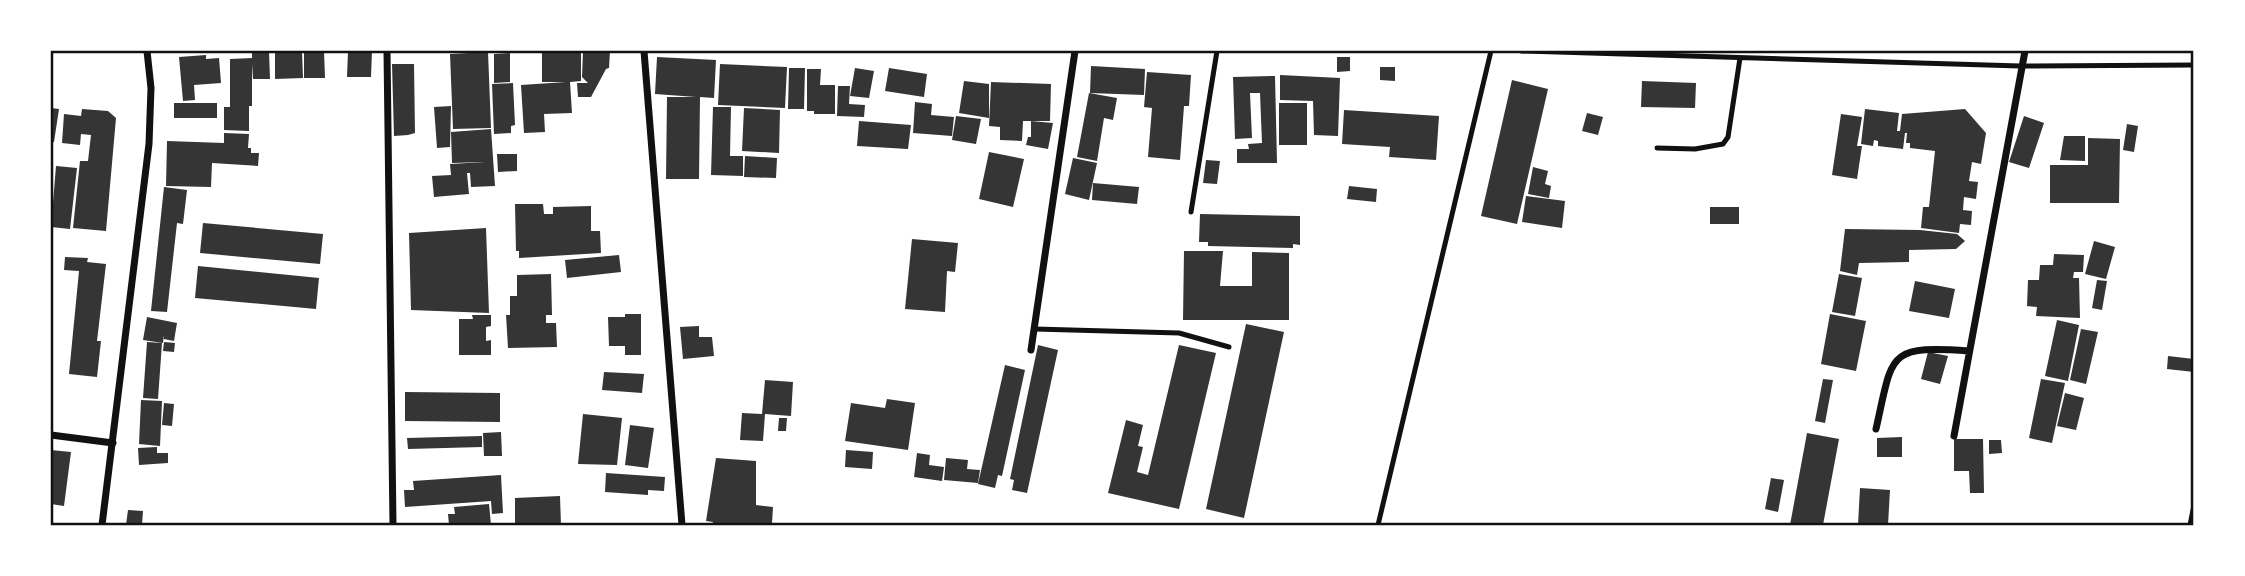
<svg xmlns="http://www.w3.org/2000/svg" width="2245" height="576" font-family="Cabin,sans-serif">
  <rect width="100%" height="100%" fill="#fff"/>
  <path fill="#353535" d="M252 51H269L270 79H253L252 64V106H249V131L224 130V107H230V59L252 58Z
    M275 51H302L303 78 275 79Z
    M304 51H324L325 78H304Z
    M348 51H372L371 77H347Z
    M542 51H581V81L570 82 572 113 544 114 545 132 524 133 521 85 566 82H542Z
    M583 51H610L609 68 606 69 591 97H578L577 83H588L582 77Z
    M488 52 491 128 453 129 450 54Z
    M510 53V82L494 83V54Z
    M206 55V59L219 58 221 83 194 85 195 100 183 101 179 57Z
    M657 57 716 60 714 98 700 97 699 179H666L667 97H696L655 94Z
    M1337 57H1350V71L1337 72Z
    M392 64H414L415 133 408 135 394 136Z
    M720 64 787 67 785 108 718 105Z
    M1091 66 1145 69 1144 95 1090 93Z
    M1380 67H1395V81L1380 80Z
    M789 68H805L804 109H788Z
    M855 68 874 71 869 98 850 96Z
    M889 68 927 74 924 97 885 91Z
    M807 69H821L820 85H835V114H814V111H807Z
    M1147 72 1191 75 1189 106H1184L1180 160 1148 157 1152 108 1144 107Z
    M1280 75 1340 78 1338 136 1314 135 1313 101 1280 100Z
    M1275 76 1277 163H1237V149H1249L1248 144 1262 143 1260 93H1250L1252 138 1235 139 1233 77Z
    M1512 80 1548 89 1517 224 1481 216Z
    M964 81 989 84V118L959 113Z
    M1642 81 1696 83 1695 108 1641 107Z
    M991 82 1051 84 1050 121H1023L1022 141 1000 140V127L989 126Z
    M513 83 515 125 511 126V133L494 134 492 84Z
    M838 86H850L849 104 865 105 864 117 837 116Z
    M1089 93 1117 98 1113 120 1104 118 1097 161 1077 157Z
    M915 102 932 104 931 115 954 117 952 136 913 133Z
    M174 103H217V118H174Z
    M1279 103H1307V145H1279Z
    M451 106 450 147 437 148 434 107Z
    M713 107H731L730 156H743V176L711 175Z
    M51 108 59 109 54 142H51Z
    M744 108 780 110 779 153 742 151Z
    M82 109 108 111 116 118 106 231 73 228 80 161H88L91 135 81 134 80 145 62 143 64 114 81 116Z
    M1865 109 1899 113 1897 131H1900L1902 114 1965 109 1986 133 1981 164 1972 162 1969 181 1978 182 1976 199 1964 197 1963 210 1972 211 1971 225 1960 224 1959 233 1921 228 1923 207H1929L1935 151 1910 148V143H1906L1907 133H1905L1903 149 1878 146V141L1874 140 1873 146 1861 144Z
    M1344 110 1439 116 1436 160 1389 157 1390 147 1342 144Z
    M1587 113 1603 117 1598 135 1582 131Z
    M1841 114 1862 117 1857 146H1862L1857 179 1832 175Z
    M956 116 981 119 976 144 952 140Z
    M2024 116 2044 123 2029 168 2009 162Z
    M859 121 911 125 908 149 857 146Z
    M1031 121 1053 123 1048 149 1026 145 1028 137H1031Z
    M2127 124 2138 126 2134 152 2123 150Z
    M491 129 495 186 471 187 470 173H467L469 194 434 197 432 176 451 175 450 164 485 162 452 163 451 132Z
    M224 133 249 134 248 148H251V153H259L258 166 212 163 211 187 166 186 167 141 224 143Z
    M2064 136H2085V161L2060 160Z
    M2088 138 2120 139 2119 203H2050V165H2088Z
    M989 152 1024 159 1013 207 979 199Z
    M497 154H517V171L498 172Z
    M745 156 777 158 776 178 744 177Z
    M1073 158 1097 163 1089 200 1065 194Z
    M1206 160 1220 161 1217 184 1203 183Z
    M56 166 77 168 70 229 51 227Z
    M1533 167 1548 171 1545 184 1551 186 1549 198 1528 194Z
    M1093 183 1139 187 1137 204 1092 200Z
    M1349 186 1377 189 1376 202 1347 199Z
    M164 187 187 190 183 224 177 223 167 312 151 311Z
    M1526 196 1565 201 1562 228 1522 222Z
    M515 204H543L544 214H553V207L591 206V231H600L601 253 519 258V251H516Z
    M1710 207H1739V224H1710Z
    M1200 214 1300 216V245L1293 244V248L1208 246V242H1199Z
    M203 223 323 234 320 264 200 253Z
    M486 228 489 313 411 310 409 233Z
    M1845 229 1920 230 1957 234 1965 241 1956 249 1909 250V262L1859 263 1857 275 1840 271Z
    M912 239 958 243 955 272 947 271 945 312 905 309Z
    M2094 241 2115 247 2106 279 2085 274Z
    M1184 251H1223L1220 286H1252V252L1289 253V320H1183Z
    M2054 254 2084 255 2083 272H2074L2073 278H2079L2080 318 2036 316 2037 307 2027 306 2028 280H2039L2040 265H2053Z
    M619 255 621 272 567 278 565 260Z
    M65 257 88 258 87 262 106 264 97 341H101L97 377 69 374 79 271 64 270Z
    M198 266 319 278 316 309 195 298Z
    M551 274 552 315H546V323H556L557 347 508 348 506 315H510V296H517V275Z
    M1839 274 1862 278 1855 316 1832 312Z
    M2097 280 2107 281 2102 310 2092 308Z
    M1915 281 1955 289 1949 318 1909 311Z
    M625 314H641V355H625V346H609L608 317H625Z
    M1830 314 1866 321 1856 371 1821 364Z
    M472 315H491V326L486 327V341L491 340V355H459V319H473Z
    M147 317 177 323 174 341 164 339V335L163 343 143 340Z
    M2057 320 2079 325 2068 381 2045 376Z
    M1246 324 1284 332 1244 518 1206 509Z
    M699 326V337H712L714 356 683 359 680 327Z
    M2081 329 2098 332 2086 384 2070 380Z
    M147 342 162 343 158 399 143 398Z
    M164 342 175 343 174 352 163 351Z
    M1038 345 1058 350 1027 493 1012 490 1014 480 1010 479Z
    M1179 345 1216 353 1179 509 1108 493 1126 420 1143 425 1138 446 1143 447 1137 472 1148 475Z
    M1928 352 1948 356 1940 384 1921 379Z
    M2168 356 2194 359V372L2167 369Z
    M1005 365 1025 370 1002 476 998 475 995 488 978 484Z
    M604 372 644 374 642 393 602 390Z
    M1823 379 1833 380 1825 423 1815 421Z
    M2041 379 2065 383 2052 443 2029 438Z
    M765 380 793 382 791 416 765 414 763 441 740 440 742 413 762 414Z
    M405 392 500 393V422L405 421Z
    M2065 393 2084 398 2076 430 2057 426Z
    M887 399 915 403 908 450 845 441 851 403 885 408Z
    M141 400 162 401 160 446 139 444Z
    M164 403 174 404 172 426 162 425Z
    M583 414 622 418 617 465 578 464Z
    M779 418H787L786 431H778Z
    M630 425 654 428 648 468 625 465Z
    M501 432 502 456H484L483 433Z
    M1807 433 1839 439 1823 525H1790Z
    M482 436V447L408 449 407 438Z
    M1902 437V457H1877V438Z
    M1954 439H1983L1984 493H1970L1969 471H1954Z
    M1989 440H2001L2002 453 1989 454Z
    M157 447V453H168V463L139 465 138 448Z
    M51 450 71 452 64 506 51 504Z
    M846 450 873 452 872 469 845 467Z
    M917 453 930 455 929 465 944 467 942 481 914 477Z
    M716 458 756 461V505L773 507 772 523 712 525 713 522 706 521Z
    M946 458 968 460 967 469 980 470 978 483 944 480Z
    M606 473 665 477 664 491 648 490V495L605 492Z
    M501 475 503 513 492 514 491 501 405 507 404 490H414L413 481Z
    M1771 478 1784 480 1778 512 1765 509Z
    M1860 488 1890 490 1888 525H1858Z
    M560 496 561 525H515V498Z
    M489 504 491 525H449L448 514H455L454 507Z
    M128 510 143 511 142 525H126Z"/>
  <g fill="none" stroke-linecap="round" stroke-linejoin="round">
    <path stroke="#111" stroke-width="5" d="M1521 51 2020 66 2194 65
      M1657 148 1695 149 1723 144 1728 137 1740 58
      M1191 212 1217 51
      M1035 329 1179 333 1229 347
      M1378 525 1491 51
      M2190 525 2194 505"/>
    <path stroke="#111" stroke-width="7" d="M387 51 393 525
      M644 51 682 525
      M1031 350 1075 51
      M1876 429C1893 354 1886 345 1969 351
      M51 435 113 443
      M1954 436 2025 51
      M102 525 149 144 151 88 147 51"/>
  </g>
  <rect width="2245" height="576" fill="none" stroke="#ffffff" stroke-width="105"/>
  <rect x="52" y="52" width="2140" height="472" fill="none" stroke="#111" stroke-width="2.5"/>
</svg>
